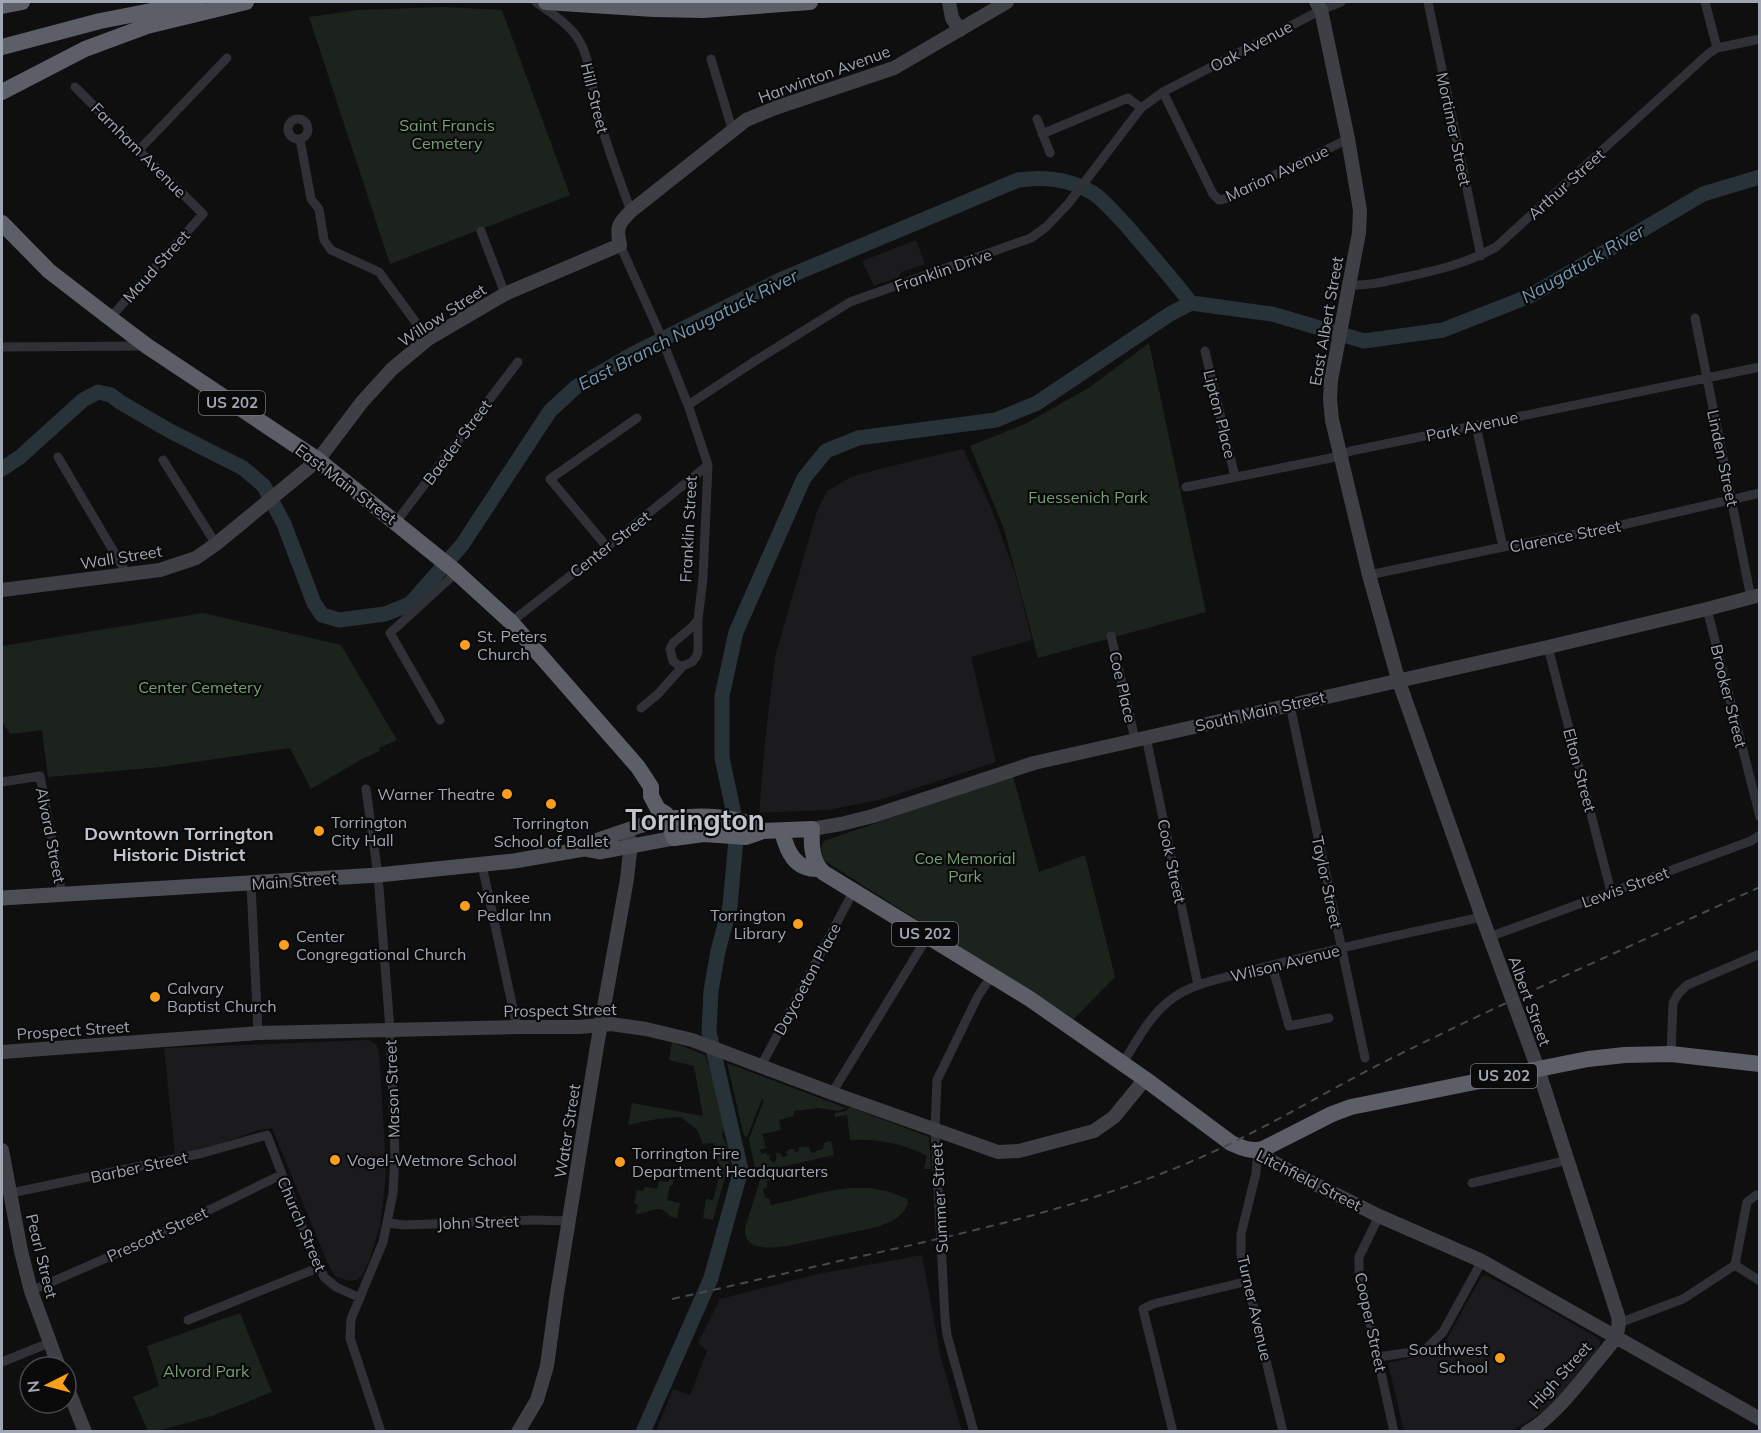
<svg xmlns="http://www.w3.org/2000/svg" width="1761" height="1433" font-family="Mulish,sans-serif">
  <rect width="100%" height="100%" fill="#0f0f10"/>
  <path fill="#1b1b1d" d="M916 240 925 264 902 272 897 278 874 286 862 261Z
    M963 449 990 505 1015 573 1032 640 971 657 996 762 883 799 828 810 759 813 765 741 775 657 817 511 827 491 851 477 879 469Z
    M368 1040 377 1045 379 1052 386 1166 385 1184 380 1226 369 1261 362 1276 356 1280 349 1281 335 1276 328 1264 272 1128 256 1131 211 1147 175 1155 164 1048Z
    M922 1255 941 1358 962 1431H656L673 1389 690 1395 707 1351 698 1343 720 1299 818 1274Z
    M1483 1276H1487L1516 1291 1593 1335 1599 1339 1600 1344 1598 1348 1560 1395 1545 1410 1529 1421 1510 1431H1404L1388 1363 1432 1353 1443 1346 1480 1279Z"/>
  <path fill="#1b231c" d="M443 7 502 10 570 195 390 264 309 17 357 10Z
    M1149 343 1206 612 1038 658 1004 529 970 446 1027 423 1090 387Z
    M203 613 341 645 397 740 379 748 380 751 362 759 311 789 290 748 161 767 48 777 42 730 10 734 2 721V646Z
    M1013 776 1039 872 1085 855 1115 977 1074 1019C992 966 908 915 825 861 821 854 820 849 824 841Z
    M672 1042 705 1055 726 1119 722 1135 731 1156 713 1220 703 1218 706 1199 713 1200C721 1175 720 1168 714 1143L703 1144 697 1130 681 1117 657 1119 628 1125 632 1103 703 1116 694 1066 669 1060Z
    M727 1063 846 1108 839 1111 818 1108 794 1111V1116L779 1120 781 1130 762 1134 766 1148 760 1150 761 1154 767 1153V1156L771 1155 769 1159 774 1163 777 1157 776 1156V1153L781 1154 782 1157 787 1156 786 1152 789 1149H794L795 1152 799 1151V1147H809L810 1152 814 1153 816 1151 823 1149 824 1143 831 1141 834 1155 759 1172 758 1177 756 1174 749 1139 764 1100 762 1099 747 1137 744 1136Z
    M850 1107 929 1137 931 1169H924L927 1156C904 1143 876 1139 850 1140L847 1115 835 1117V1113L846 1111Z
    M797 1166 789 1175 767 1181V1188L763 1189 765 1198H769L771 1205C819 1195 858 1175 907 1199L908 1203 905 1210 898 1217 892 1221 877 1227 787 1246C771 1248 743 1252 745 1228L762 1174Z
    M673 1176 674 1177 673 1185H670L667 1200 680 1203 677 1218 671 1217C659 1202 651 1213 636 1214L638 1204H634L637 1190 643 1191 645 1187 657 1189 659 1181 667 1182Z
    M240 1313 272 1392 212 1416 157 1431H148L133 1397 159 1386 147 1346Z"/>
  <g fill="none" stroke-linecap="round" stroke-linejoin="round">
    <path stroke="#283339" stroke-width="15" d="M1191 303 1272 314 1364 341 1443 330 1530 296 1703 194 1760 177
      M2 469 20 457 83 400 98 392 111 395 120 402 170 431 243 468 264 486 284 524 314 603 322 615 339 620 385 614 410 604 462 545 550 411 576 387 631 355 780 280 1018 180C1045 176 1070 179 1093 193 1105 201 1116 215 1126 225 1148 251 1170 276 1191 303
      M643 1432 711 1278 741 1170 709 1032 711 991 718 951 730 906 737 828 722 758V696L736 632 804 478 826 451 858 438 996 420 1037 403 1170 314 1191 303"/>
    <path stroke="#303136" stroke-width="9" d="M536 2C551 13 571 25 580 42 591 62 592 92 598 114 607 147 619 179 631 211
      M1428 2 1481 256
      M1705 2 1717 48
      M711 59 733 132
      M75 87 203 214 110 318
      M1163 92 1213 194 1219 200 1228 198 1348 139
      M288 129a10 10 0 1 1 20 0a10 10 0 1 1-20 0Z
      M1037 119 1050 153
      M1042 134 1128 98 1141 108
      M300 139 311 199 319 209 324 240 331 250 379 272 428 339
      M139 150 227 58
      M481 231 505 294
      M620 245 657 327 688 405 708 465 703 578 698 620V652L696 657 692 662 683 666 678 665 673 661 670 649 673 643 692 627 698 620
      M1349 285C1367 286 1384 282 1401 278 1434 271 1466 264 1496 247L1708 54 1717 48 1760 39
      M1695 318 1751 598
      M2 347 144 346
      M1205 351 1235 477
      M688 405 755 361 850 302 1031 238 1046 227 1068 204 1141 108 1163 92 1321 10 1341 2
      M1476 426 1503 547
      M58 457 127 574
      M163 460 216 544
      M1186 487 1331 458 1351 451 1760 367
      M396 522 518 362
      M607 547 550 479 637 418
      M1369 575 1503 547 1604 529 1760 493
      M1707 609 1760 817
      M511 622 607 547 708 465
      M1111 636 1135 739
      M1548 647 1611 892
      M1290 705 1365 1058
      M641 708 658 694 683 666
      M440 720 390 633 457 572
      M1146 737 1198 985
      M2 782 40 776 62 895
      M366 789 378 875 390 1030 395 1157 393 1193 383 1242 351 1319 350 1338 381 1432
      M482 865 517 1027
      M251 884 258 1033
      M1489 937 1751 841 1760 835
      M1272 965 1289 1026 1329 1018
      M1671 1054 1673 1003 1678 994 1687 985 1760 954
      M1123 1063C1136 1042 1149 1017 1169 1001 1191 983 1223 978 1250 971 1326 950 1404 934 1482 917
      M761 1066 853 892
      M832 1093 928 936
      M1258 1150 1256 1173 1241 1234V1255L1283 1432
      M1472 1183 1568 1160
      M11 1193 203 1153 267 1135 301 1224 324 1277 336 1287 360 1298
      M1760 1195H1756L1747 1202 1735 1265 1760 1281
      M1379 1216 1359 1257V1272L1394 1432
      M388 1223 404 1225 534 1220 569 1221
      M31 1291 145 1241 281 1175
      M188 1320 320 1267
      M1619 1323 1683 1299 1735 1265
      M1378 1357 1425 1350 1443 1332 1482 1261
      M2 1362 49 1343
      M974 1432 947 1335 945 1318 935 1131 937 1080 978 996 992 975
      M1173 1432 1143 1309 1153 1304 1248 1281"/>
    <path stroke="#3e4046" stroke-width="14" d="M949 2 952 18 960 30
      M1316 2 1321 10 1348 139 1360 210 1359 233 1331 380 1330 399 1332 420 1369 575 1398 679 1482 917 1538 1069 1618 1316C1619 1322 1619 1329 1616 1335 1613 1344 1603 1353 1597 1361 1578 1384 1553 1418 1527 1432
      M2 590 160 570 196 558 216 544 318 460 362 402 392 369 428 339 505 294 620 245C616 227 618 224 631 211L746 120 775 108 894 68 1007 2
      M812 829 841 824 873 816 1034 763 1548 647 1707 609 1760 595
      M2 1052 258 1033 517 1027H579L611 1024 646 1029 692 1040 832 1093 998 1152 1019 1151 1094 1131 1114 1117 1145 1079
      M2 1150 21 1251 31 1291 59 1367
      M1258 1150 1270 1160 1293 1173 1379 1216 1482 1261 1760 1419
      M66 1384 85 1432
      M518 1432 537 1400 547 1366 556 1300 597 1046 627 879 630 852 629 838"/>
    <path stroke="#4c4e55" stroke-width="15" d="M584 849 600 852 674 838
      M2 898 378 875 514 861 584 849 598 840 639 826 668 819"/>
    <path stroke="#5c5f67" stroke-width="16" d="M546 2 654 9 703 10 810 2
      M2 6 22 2
      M2 47 100 21 198 2
      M2 92 85 49 147 26 246 2
      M2 223 49 271 110 318 147 346 318 460 454 570 511 622 638 767 651 787V796L658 809 666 814 674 838 704 834 746 837 763 831 812 829C811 843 812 863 824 873L1030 999 1145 1079 1231 1143C1242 1148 1251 1152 1263 1149L1332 1114 1351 1107 1588 1059 1625 1055 1671 1054 1760 1064
      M668 819C695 815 740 814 763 831
      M782 831C787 852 795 870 819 869"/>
    <path stroke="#47494f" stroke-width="2" stroke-dasharray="8 6" stroke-linecap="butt" d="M672 1299C737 1285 802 1269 867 1255 974 1231 1081 1207 1183 1165 1256 1135 1322 1093 1392 1058 1513 998 1637 943 1760 887"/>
  </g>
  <g fill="#fa9e1e" stroke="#0a0a0b" stroke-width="2">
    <circle cx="465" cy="645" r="6"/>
    <circle cx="507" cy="794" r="6"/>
    <circle cx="551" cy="804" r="6"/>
    <circle cx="319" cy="831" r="6"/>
    <circle cx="465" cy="906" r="6"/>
    <circle cx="798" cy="924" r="6"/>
    <circle cx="284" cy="945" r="6"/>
    <circle cx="155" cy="997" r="6"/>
    <circle cx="335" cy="1160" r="6"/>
    <circle cx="620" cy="1162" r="6"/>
    <circle cx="1500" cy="1358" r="6"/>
  </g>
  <g text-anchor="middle" stroke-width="4.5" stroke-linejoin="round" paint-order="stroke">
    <g fill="#0a0a0b" stroke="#727880" stroke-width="1.5">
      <rect x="199" y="391" width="66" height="24" rx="4.5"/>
      <rect x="892" y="922" width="66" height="24" rx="4.5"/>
      <rect x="1471" y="1064" width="66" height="24" rx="4.5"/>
    </g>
    <g font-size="15" font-weight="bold" fill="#9fa7b2">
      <text x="232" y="408">US 202</text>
      <text x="925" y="939">US 202</text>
      <text x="1504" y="1081">US 202</text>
    </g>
    <g font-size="16" fill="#9fa7b2" stroke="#0a0a0b">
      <text transform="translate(1251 46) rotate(-28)" y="6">Oak Avenue</text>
      <text transform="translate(824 74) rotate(-20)" y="6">Harwinton Avenue</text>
      <text transform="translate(595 98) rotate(76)" y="6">Hill Street</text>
      <text transform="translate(1454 129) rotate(78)" y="6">Mortimer Street</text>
      <text transform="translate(139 150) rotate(45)" y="6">Farnham Avenue</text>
      <text transform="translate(1277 173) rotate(-25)" y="6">Marion Avenue</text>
      <text transform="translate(1566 184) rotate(-42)" y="6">Arthur Street</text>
      <text transform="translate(156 266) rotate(-48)" y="6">Maud Street</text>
      <text transform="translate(943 270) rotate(-19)" y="6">Franklin Drive</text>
      <text transform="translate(442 315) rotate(-33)" y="6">Willow Street</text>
      <text transform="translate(1326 321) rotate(-80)" y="6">East Albert Street</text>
      <text transform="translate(1220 414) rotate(76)" y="6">Lipton Place</text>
      <text transform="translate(1472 426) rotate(-12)" y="6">Park Avenue</text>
      <text transform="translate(457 442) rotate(-53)" y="6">Baeder Street</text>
      <text transform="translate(1723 458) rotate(78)" y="6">Linden Street</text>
      <text transform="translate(346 484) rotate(37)" y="6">East Main Street</text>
      <text transform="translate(688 529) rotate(-87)" y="6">Franklin Street</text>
      <text transform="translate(1565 536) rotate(-11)" y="6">Clarence Street</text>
      <text transform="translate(610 544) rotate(-38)" y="6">Center Street</text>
      <text transform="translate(121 557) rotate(-9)" y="6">Wall Street</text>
      <text transform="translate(1123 687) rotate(77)" y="6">Coe Place</text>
      <text transform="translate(1729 696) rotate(76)" y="6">Brooker Street</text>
      <text transform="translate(1260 711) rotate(-13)" y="6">South Main Street</text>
      <text transform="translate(1580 770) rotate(75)" y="6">Elton Street</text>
      <text transform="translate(51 835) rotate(79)" y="6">Alvord Street</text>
      <text transform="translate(1172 861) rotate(78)" y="6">Cook Street</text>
      <text transform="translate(294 881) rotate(-4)" y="6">Main Street</text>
      <text transform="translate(1327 882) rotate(78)" y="6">Taylor Street</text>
      <text transform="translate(1625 887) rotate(-20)" y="6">Lewis Street</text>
      <text transform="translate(1285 963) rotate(-14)" y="6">Wilson Avenue</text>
      <text transform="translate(807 979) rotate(-62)" y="6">Daycoeton Place</text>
      <text transform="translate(1530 1001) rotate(70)" y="6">Albert Street</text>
      <text transform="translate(560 1010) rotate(-1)" y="6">Prospect Street</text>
      <text transform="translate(73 1030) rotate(-4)" y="6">Prospect Street</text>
      <text transform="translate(392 1089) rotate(-92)" y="6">Mason Street</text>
      <text transform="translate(567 1131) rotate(-81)" y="6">Water Street</text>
      <text transform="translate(139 1167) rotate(-12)" y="6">Barber Street</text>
      <text transform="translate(1309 1180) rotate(27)" y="6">Litchfield Street</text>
      <text transform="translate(939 1198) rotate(-93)" y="6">Summer Street</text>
      <text transform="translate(478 1222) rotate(-2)" y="6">John Street</text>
      <text transform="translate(302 1224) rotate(67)" y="6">Church Street</text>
      <text transform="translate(157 1234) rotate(-25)" y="6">Prescott Street</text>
      <text transform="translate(42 1256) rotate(76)" y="6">Pearl Street</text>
      <text transform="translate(1255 1308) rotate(77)" y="6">Turner Avenue</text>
      <text transform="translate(1371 1322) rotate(78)" y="6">Cooper Street</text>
      <text transform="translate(1560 1375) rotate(-48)" y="6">High Street</text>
    </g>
    <g font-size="16" fill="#769f75" stroke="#0a0a0b">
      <text x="447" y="131">Saint Francis<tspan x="447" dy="18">Cemetery</tspan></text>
      <text x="1088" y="503">Fuessenich Park</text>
      <text x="200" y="693">Center Cemetery</text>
      <text x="965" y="864">Coe Memorial<tspan x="965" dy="18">Park</tspan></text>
      <text x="206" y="1377">Alvord Park</text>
    </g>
    <g font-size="16" fill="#9fa7b2" stroke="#0a0a0b" text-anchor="start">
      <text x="477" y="642">St. Peters<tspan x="477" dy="18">Church</tspan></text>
      <text x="495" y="800" text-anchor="end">Warner Theatre</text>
      <text x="331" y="828">Torrington<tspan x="331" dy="18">City Hall</tspan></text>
      <text x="551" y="829" text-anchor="middle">Torrington<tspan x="551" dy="18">School of Ballet</tspan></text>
      <text x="477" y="903">Yankee<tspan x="477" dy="18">Pedlar Inn</tspan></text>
      <text x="786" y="921" text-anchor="end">Torrington<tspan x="786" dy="18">Library</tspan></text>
      <text x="296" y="942">Center<tspan x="296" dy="18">Congregational Church</tspan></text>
      <text x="167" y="994">Calvary<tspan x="167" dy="18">Baptist Church</tspan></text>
      <text x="632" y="1159">Torrington Fire<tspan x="632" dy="18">Department Headquarters</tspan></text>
      <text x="347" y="1166">Vogel-Wetmore School</text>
      <text x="1488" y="1355" text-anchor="end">Southwest<tspan x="1488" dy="18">School</tspan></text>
    </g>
    <g font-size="18" font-style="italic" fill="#7398b0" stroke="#0a0a0b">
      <text transform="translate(1583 264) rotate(-30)" y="6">Naugatuck River</text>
      <text transform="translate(688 330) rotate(-27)" y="6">East Branch Naugatuck River</text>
    </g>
    <g font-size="18" font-weight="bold" fill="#c0c5ce" stroke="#0a0a0b">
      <text x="179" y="840">Downtown Torrington<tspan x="179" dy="21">Historic District</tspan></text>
    </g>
    <g font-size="28" font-weight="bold" fill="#c0c5ce" stroke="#0a0a0b">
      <text x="695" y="830">Torrington</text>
    </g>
  </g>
  <rect width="1761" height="1433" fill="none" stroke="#9fa7b2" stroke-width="6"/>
  <g transform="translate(48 1385) rotate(264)"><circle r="28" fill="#0a0a0b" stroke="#46494e" stroke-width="1.5"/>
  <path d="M0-4.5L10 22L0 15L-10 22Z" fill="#fa9e1e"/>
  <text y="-9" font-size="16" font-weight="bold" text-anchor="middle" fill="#9fa7b2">N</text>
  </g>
</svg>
